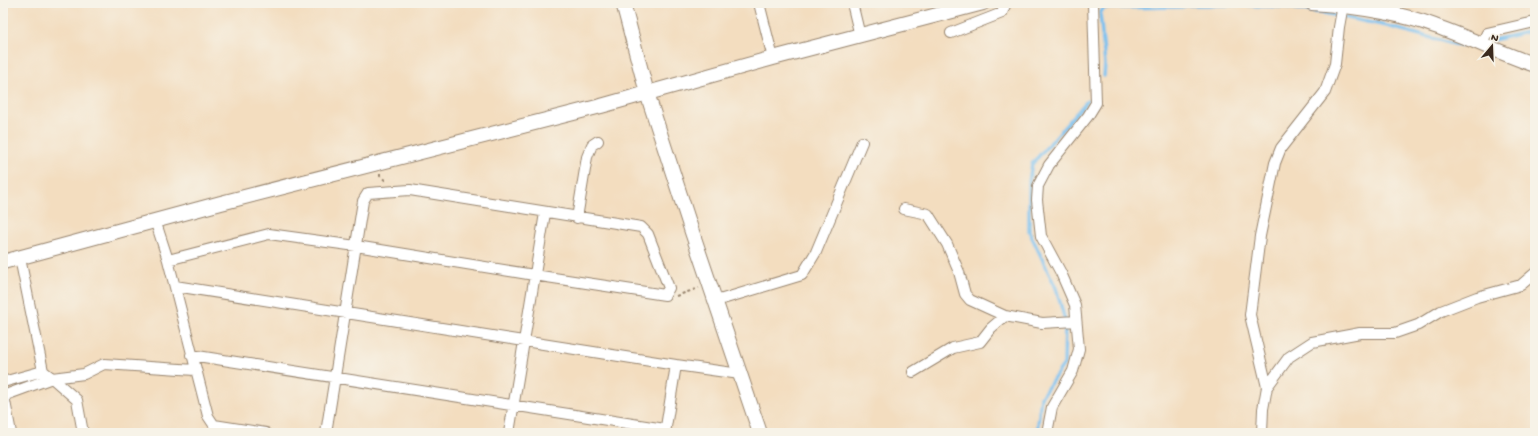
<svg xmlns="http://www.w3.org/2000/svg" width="1538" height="436" font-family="'Gochi Hand',sans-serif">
  <rect width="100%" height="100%" fill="#f7f3e8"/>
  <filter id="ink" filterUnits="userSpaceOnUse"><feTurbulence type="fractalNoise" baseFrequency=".025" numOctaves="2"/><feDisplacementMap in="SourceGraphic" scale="8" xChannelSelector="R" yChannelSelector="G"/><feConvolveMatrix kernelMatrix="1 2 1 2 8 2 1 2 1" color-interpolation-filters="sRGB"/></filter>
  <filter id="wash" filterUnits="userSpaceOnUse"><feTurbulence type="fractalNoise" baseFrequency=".012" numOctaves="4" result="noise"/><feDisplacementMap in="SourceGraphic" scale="16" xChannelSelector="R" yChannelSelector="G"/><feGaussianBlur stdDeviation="0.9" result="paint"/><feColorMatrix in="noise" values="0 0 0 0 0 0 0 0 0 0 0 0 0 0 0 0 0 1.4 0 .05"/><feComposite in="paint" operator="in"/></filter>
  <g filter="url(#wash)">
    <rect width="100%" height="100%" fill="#f3ddbf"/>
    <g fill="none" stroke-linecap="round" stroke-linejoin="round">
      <path stroke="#79c0f0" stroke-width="3.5" d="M1493 40 1535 30
        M1104 76 1105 64 1100 13 1104 8 1182 7 1187 5H1241L1286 7 1328 14 1387 26 1461 46
        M1037 433 1041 397 1064 364 1065 320 1056 288 1029 231V181L1032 164 1087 101"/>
    </g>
  </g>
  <g filter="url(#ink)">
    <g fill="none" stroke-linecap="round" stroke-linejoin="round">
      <g stroke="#97846e" stroke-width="12">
        <path id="street" d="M759 3 773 58
          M852 3 860 36
          M951 33 1002 13 1006 3
          M1481 45 1487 33 1535 22
          M904 209 928 214 947 244 959 272 965 294 970 300 1005 316 1042 323 1076 321
          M577 218 587 157 592 145 598 141
          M155 220 168 260 208 416 214 425 266 433
          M20 258 43 371 52 378 84 374 104 364 195 370
          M168 260 269 234 356 246 534 275 665 295 669 288 648 234 641 227 410 190 368 193 363 201 326 433
          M175 286 676 365 740 374
          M716 301 802 275 816 252 862 142
          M191 355 665 429
          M913 372 953 348 980 342 991 328 1005 316
          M3 382 43 371
          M1267 387 1289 357 1312 342 1360 333H1395L1418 325 1441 311 1477 297 1521 285 1535 273
          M3 396 52 378 77 400 83 433
          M4 396 11 433
          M509 433 545 213
          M665 433 676 365
          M1047 433 1052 407 1073 371 1079 349 1075 305 1061 273 1041 236 1037 200 1038 186 1049 165 1088 116 1096 103 1093 3
          M1262 433 1263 409 1267 387 1250 315 1260 236 1275 163 1281 148 1325 92 1335 64 1339 27 1343 5"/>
      </g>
      <g stroke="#97846e" stroke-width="16">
        <path id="secondary" d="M623 3 647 93 692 232 760 433
          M1312 3C1352 6 1398 12 1435 26 1469 38 1501 53 1535 65
          M3 262 221 203 601 106 773 58 983 3"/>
      </g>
      <path stroke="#97846e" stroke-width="2" stroke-dasharray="3 3" stroke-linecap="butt" d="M380 174V176L387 182
        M676 296 699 288"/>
      <use href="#street" stroke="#fff" stroke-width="10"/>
      <use href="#secondary" stroke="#fff" stroke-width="14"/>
    </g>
  </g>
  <rect width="1538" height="436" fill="none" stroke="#f7f3e8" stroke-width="16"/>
  <g transform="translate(1492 46) rotate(19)" stroke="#f7f3e8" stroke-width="3" paint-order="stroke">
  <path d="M0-3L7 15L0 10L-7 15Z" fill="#3b2a1e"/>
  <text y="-6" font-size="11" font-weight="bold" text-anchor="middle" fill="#3b2a1e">N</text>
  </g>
</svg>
